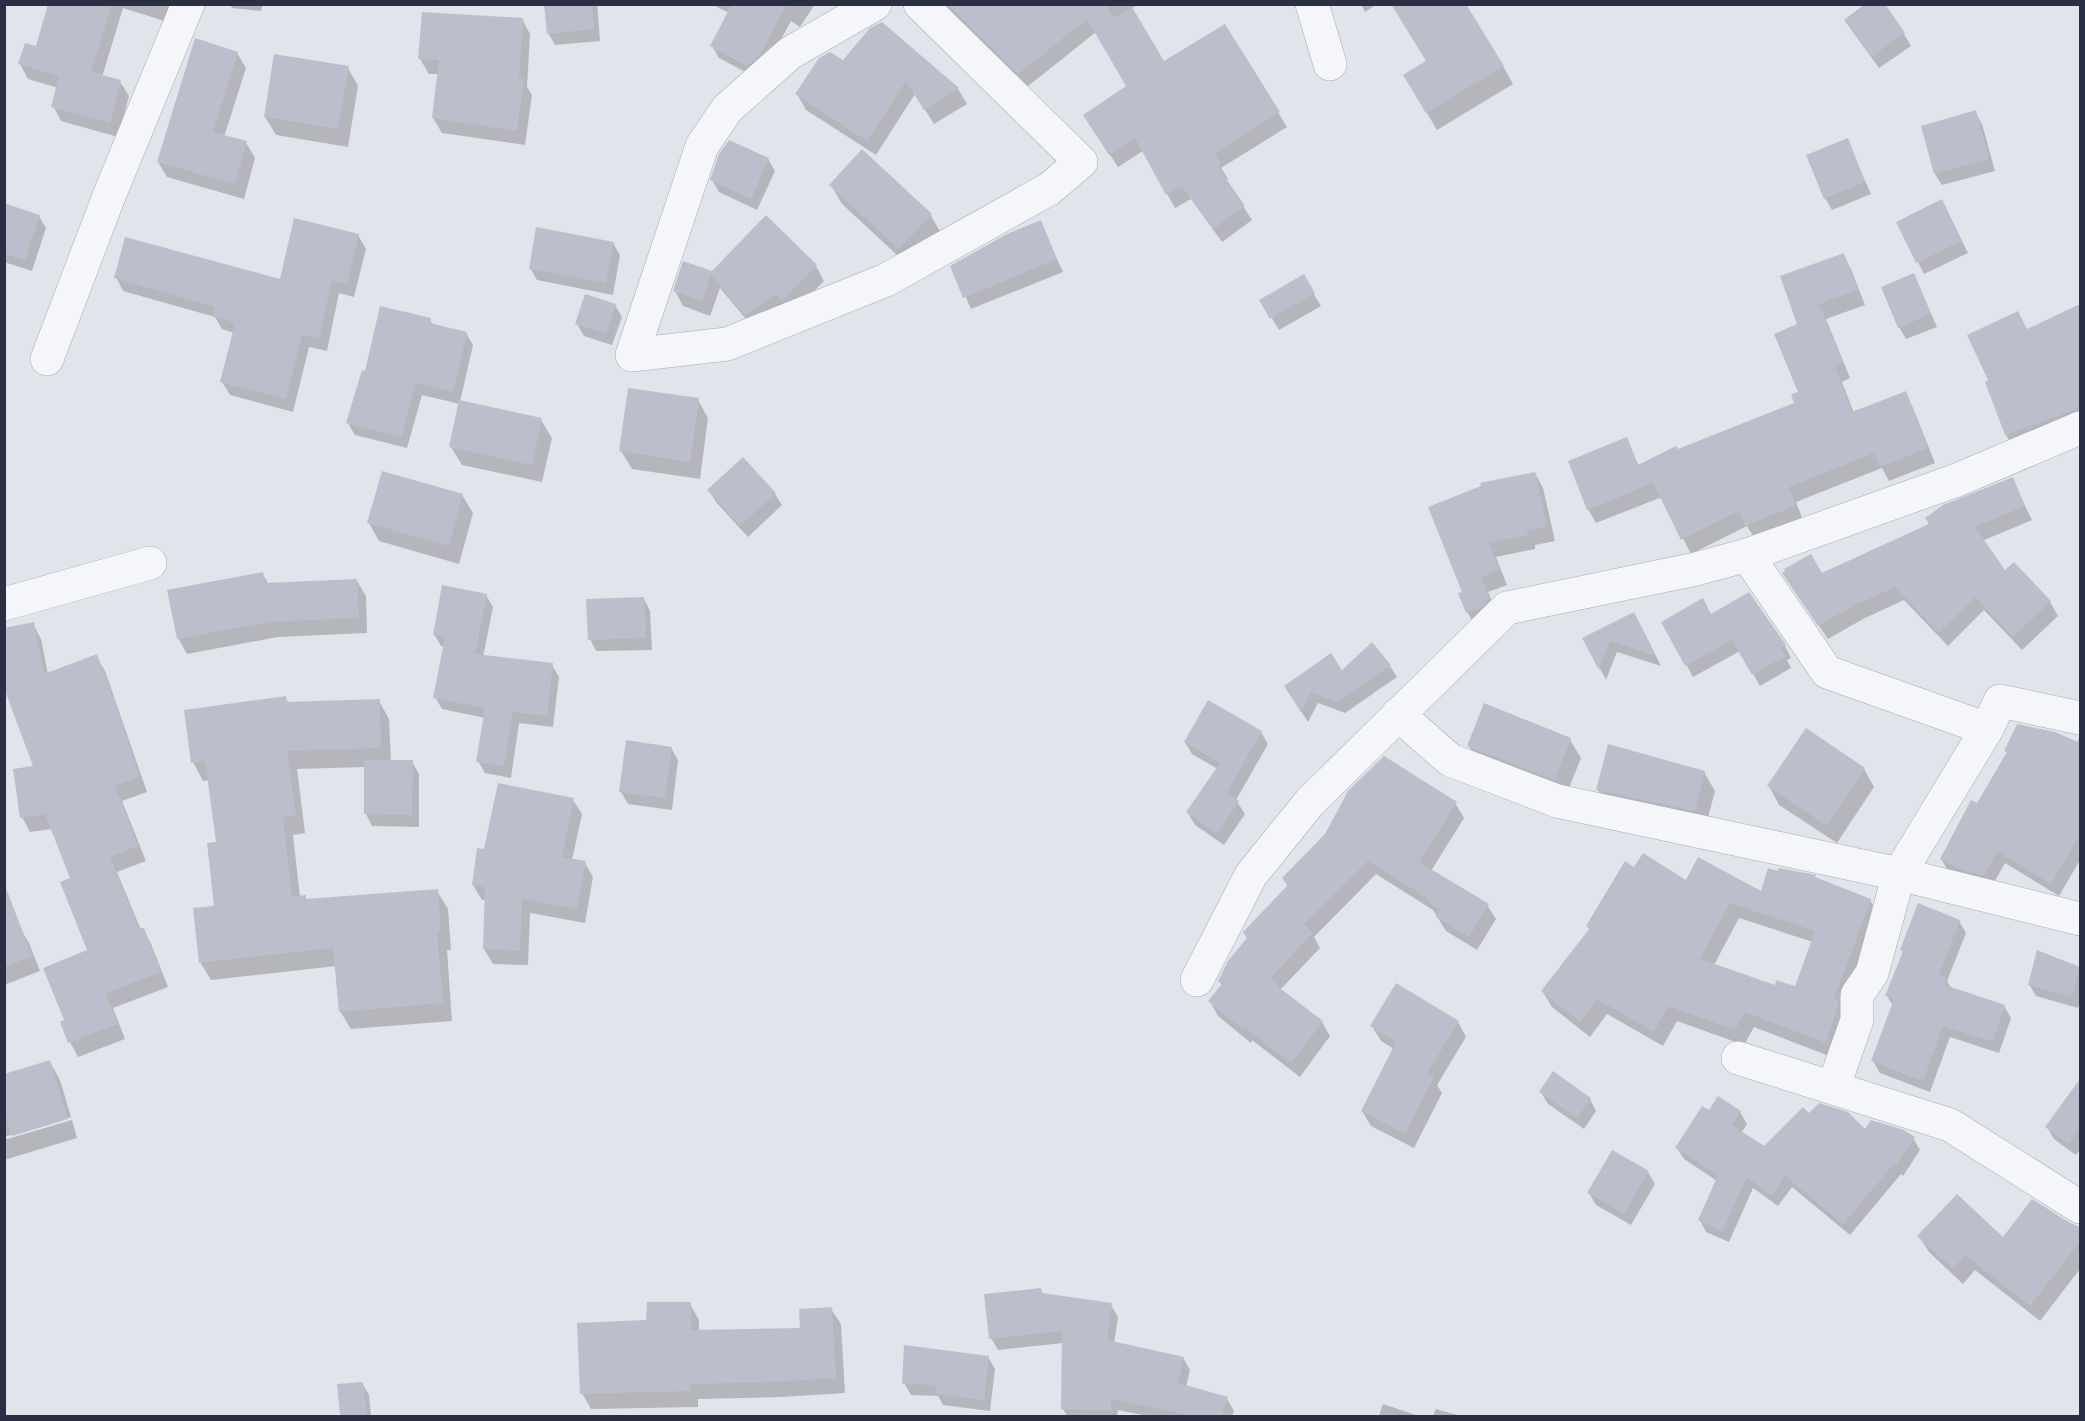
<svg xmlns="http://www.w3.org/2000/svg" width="2085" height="1421" font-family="Montserrat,sans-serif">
  <rect width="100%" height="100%" fill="#e2e4eb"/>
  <path fill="#0003" fill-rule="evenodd" d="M50 4H183L174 24 123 8 102 77 120 82 129 96 118 137 61 121 53 106 58 88 28 79 20 64 37 48Z
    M230 4H263L261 11 232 8Z
    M545 4H597L600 41 555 45 548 33Z
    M711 4H815L800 27 791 21 766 67 755 77 719 58 712 46 729 13Z
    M943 4H1139L1131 9 1164 63 1225 26 1287 127 1221 168 1228 179 1226 180 1252 220 1222 242 1191 199 1175 208 1143 151 1118 167 1093 129 1128 86 1096 32 1027 87Z
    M1361 4H1377L1365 12Z
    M522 19 530 34 527 87 532 95 525 145 442 133 433 118 439 74H429L420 59Z
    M882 23 958 89 967 104 934 124 915 94 876 155 806 110 797 94 843 62Z
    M1853 32 1904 34 1911 46 1879 68Z
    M237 53 246 68 224 137 246 143 255 158 244 199 167 177 158 162Z
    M1427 62 1503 66 1513 84 1437 130 1415 93Z
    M348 68 358 86 348 147 276 135 265 117Z
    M1975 112 1982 124 1995 171 1942 185 1935 174Z
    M1847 140 1871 194 1832 210 1825 198Z
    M768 159 775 171 757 210 719 192 712 180Z
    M831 185 930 214 941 233 910 267 842 204Z
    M4 205 39 216 46 228 32 271 4 262Z
    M1948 213 1968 253 1924 274 1898 222Z
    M1040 222 1063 272 971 309 952 266Z
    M358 235 366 249 354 297 339 293 327 351 309 347 293 412 230 395 222 382 234 333 222 329 215 317 123 291 116 277 282 281Z
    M613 243 620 255 613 295 537 280 530 268Z
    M1843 255 1851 269 1865 305 1826 319 1850 378 1842 382 1854 413 1905 393 1913 408 1935 463 1889 481 1882 468 1796 502 1803 520 1755 539 1747 526 1691 554 1662 497 1596 523 1588 509 1626 439 1639 466 1796 403 1800 392 1799 325Z
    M816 266 824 281 791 315 755 330 720 288 710 316 683 306 675 291 712 273Z
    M1914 275 1937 327 1906 339 1899 327Z
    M1303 276 1321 306 1279 330 1261 300Z
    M615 305 622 317 612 345 584 336 577 324Z
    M2080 305V421L2015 449 2006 435 1987 383 2028 331Z
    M430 320 434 326 466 333 473 345 460 402 541 420 552 438 542 482 462 465 451 447 460 404 422 395 407 448 355 435 348 423 366 373Z
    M698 400 708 418 700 479 632 469 621 451Z
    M1535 473 1543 488 1555 541 1535 545V549L1496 557 1507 585 1488 592 1497 614 1476 627 1467 612 1464 592 1430 507Z
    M2012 479 2032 520 1982 541 2005 573 2050 602 2058 616 2022 650 1984 610 1948 646 1904 600 1863 619 1828 639 1792 587 1930 524Z
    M709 490 775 494 782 505 748 537 716 502Z
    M462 495 473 513 459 564 379 541 369 523Z
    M262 573 269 585 357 581 366 596 367 633 278 637 187 654 178 638Z
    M486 595 493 607 483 657 552 665 559 677 553 727 519 723 511 778 485 773 478 761 485 718 442 709 435 697 445 647 441 646 434 634Z
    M644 599 650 611 652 650 596 651 590 639Z
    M1711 616 1785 646 1791 658 1787 660 1791 668 1760 686 1740 651 1693 677 1663 622Z
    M33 624 41 639 48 674 96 656 105 671 147 792 122 801 146 861 117 872 141 930 143 929 151 944 168 987 113 1008 125 1039 78 1057 70 1042 66 1021 89 951 72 879 52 829 30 832 22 817 35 767Z
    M1641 626 1661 666 1617 652 1606 680 1584 638Z
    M1390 666 1397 677 1345 713 1318 703 1308 722 1293 699 1341 672Z
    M285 698 289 704 379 701 389 719 391 762H412L419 774V827L372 826 366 814V767L297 769 305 833 293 835 300 897H305L307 900 437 891 448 909 451 950H447L452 1021 351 1029 340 1011 336 966 211 980 200 962 216 907 218 843 209 780 203 781 193 762Z
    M1485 705 1570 740 1581 758 1565 798 1479 765 1469 746Z
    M1261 732 1268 744 1236 800 1245 814 1224 845 1195 825 1188 813 1218 769 1192 754 1185 742Z
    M2079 738 2080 860 2059 896 2005 863 1991 888 1949 872 1941 859 1978 805 2007 753 2006 751 2077 743Z
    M671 748 678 760 672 810 628 804 621 792Z
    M1864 769 1874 787 1837 843 1779 805 1769 786Z
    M1704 772 1715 791 1705 829 1608 808 1598 790Z
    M573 800 582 814 572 860 585 863 593 877 585 923 530 913 528 965 493 964 484 949 486 900H482L473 885 486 851Z
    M1455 803 1464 818 1431 871 1487 905 1496 919 1477 950 1446 931 1433 910 1376 874 1314 937 1320 948 1280 990 1322 1022 1330 1036 1300 1077 1252 1040 1251 1043 1218 1016 1210 1001 1222 986 1219 981 1288 887 1283 878Z
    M1634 869 1686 882 1762 893 1779 873 1816 879 1870 900 1879 916 1834 1058 1754 1027 1744 1045 1677 1021 1663 1046 1607 1014 1590 1037 1552 1007 1543 992 1590 930 1587 926ZM1739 918 1813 942 1795 988 1776 987 1714 965Z
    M1959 921 1966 933 1947 981 1951 988 2004 1006 2011 1018 1999 1053 1950 1037 1930 1092 1880 1073 1873 1061 1893 1006 1887 996 1904 953 1902 949Z
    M4 926 20 928 29 943 40 971 4 985Z
    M2079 969 2080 1001 2078 1008 2036 996 2029 984Z
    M1458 1022 1466 1037 1437 1085 1442 1093 1414 1148 1371 1126 1362 1111 1394 1049 1381 1041 1372 1026Z
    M50 1062 60 1080 71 1117 4 1137V1075Z
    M2079 1084 2080 1086V1149L2076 1155 2054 1139 2047 1127Z
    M1541 1092 1590 1099 1596 1111 1584 1129 1548 1104Z
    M1709 1112H1740L1747 1124 1741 1133 1765 1148 1809 1115 1865 1131 1913 1138 1920 1150 1903 1176 1901 1174 1850 1235 1792 1187 1778 1206 1753 1188 1729 1242 1706 1232 1700 1220 1717 1181 1684 1159 1677 1148Z
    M72 1120 77 1138 4 1160V1140Z
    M1648 1172 1655 1184 1631 1225 1596 1205 1589 1193Z
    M2033 1201 2080 1230V1269L2040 1321 1975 1270 1963 1284 1929 1252 1919 1236 2003 1239Z
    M1041 1289 1043 1294 1111 1305 1118 1317 1114 1344 1183 1358 1190 1370 1186 1387 1227 1399 1234 1411 1232 1416H1147L1118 1410 1117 1416H1067L1062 1408 1063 1343 998 1350 991 1338Z
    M690 1304 699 1320V1332L802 1330 831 1309 841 1324 845 1393 781 1397 698 1399V1407L591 1409 582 1393 648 1322Z
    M988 1357 995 1369 990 1411 943 1405 938 1396 911 1395 904 1383Z
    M362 1383 369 1395 371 1416H342L339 1385Z
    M1383 1404 1419 1416H1379Z
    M1436 1409 1461 1416H1433Z"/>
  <path fill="#bcbfcb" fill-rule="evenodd" d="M48 4H112L91 72 121 80 110 123 51 107 59 76 18 64 25 43 36 46Z
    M544 4H592L594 29 547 34Z
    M732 4H787L760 55 747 66 710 46Z
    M947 4H1106L1113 18 1132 7 1164 61 1225 24 1280 112 1215 153 1221 165 1218 167 1245 206 1213 229 1182 186 1166 195 1135 138 1109 155 1083 115 1126 86 1087 19 1018 74Z
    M1391 4H1466L1504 66 1426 113 1403 75 1426 61Z
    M1865 4H1885L1905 33 1871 57 1844 20Z
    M422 12 523 18 519 78H524L517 131 432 118 439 60 418 59Z
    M882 22 959 88 924 110 906 81 867 141 795 94 819 58 830 52 843 60 870 28Z
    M195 38 238 52 213 132 247 141 235 184 157 162Z
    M274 54 349 66 338 129 264 117Z
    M1976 110 1989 159 1934 174 1921 126Z
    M1848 138 1865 182 1824 199 1806 155Z
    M729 140 769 158 751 199 710 180 719 154Z
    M862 149 932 214 899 249 829 185Z
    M1942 199 1962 241 1916 263 1896 222Z
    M4 203 40 215 25 260 4 253Z
    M766 215 817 265 782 301 775 294 745 316 711 275 702 301 673 291 683 261 712 271Z
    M294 218 359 234 347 284 332 280 319 339 302 335 286 399 220 382 235 323 212 316 215 307 114 278 125 237 280 279Z
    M1041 220 1057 259 963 298 950 266 1007 234Z
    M536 227 614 242 606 283 529 269Z
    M1844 253 1858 290 1819 304 1843 363 1835 367 1852 412 1906 391 1928 448 1880 467 1874 453 1789 487 1796 505 1745 526 1739 511 1681 540 1653 483 1587 510 1568 461 1627 437 1638 465 1676 446 1678 449 1794 403 1791 394 1798 392 1774 334 1797 324 1780 276Z
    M1914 273 1931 314 1898 328 1881 287Z
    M1304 274 1315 293 1270 319 1259 300Z
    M585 294 616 304 606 334 575 324Z
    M2080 304V408L2005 435 1985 382 1988 380 1967 335 2018 311 2027 329Z
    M380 306 431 318 430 323 467 332 453 392 416 383 401 437 346 423 362 370 365 371Z
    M628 388 699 398 690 462 619 451Z
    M459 400 542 418 532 465 449 447Z
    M743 457 776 493 740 526 707 490Z
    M382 471 463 494 449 546 367 523Z
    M1535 472 1547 526 1527 531 1528 535 1489 543 1500 570 1481 577 1489 599 1481 608 1466 613 1458 593 1462 592 1428 507 1481 486 1480 483Z
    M2013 477 2025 506 1975 527 2005 570 2014 562 2051 601 2013 637 1975 597 1939 633 1895 587 1855 605 1818 626 1782 573 1785 571 1784 569 1811 554 1822 573 1929 524 1925 518 1943 505Z
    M263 572 265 583 357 579 359 618 269 622 177 639 167 590Z
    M442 585 487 594 475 654 553 663 547 716 513 712 504 766 476 762 485 708 433 698 445 637 433 635Z
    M1749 592 1786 645 1781 648 1786 656 1752 675 1732 640 1685 666 1661 622 1703 598 1711 614Z
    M644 597 646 638 588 640 586 599Z
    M1634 612 1656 656 1610 641 1599 670 1582 638Z
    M34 622 44 674 97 654 117 708 140 777 115 786 138 846 110 857 139 929 144 928 161 972 106 993 118 1024 68 1043 60 1022 64 1020 43 968 87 950 60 882 70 878 45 814 20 818 13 769 33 766 4 688V628Z
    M1372 642 1391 665 1337 702 1311 692 1301 712 1284 686 1331 653 1342 670Z
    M286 696 287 702 380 699 381 748 287 751 296 815 283 817 292 897 306 895V899L438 889 441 932H437L443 1003 339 1012 333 948 199 963 193 908 214 906 207 843 216 842 205 761 191 763 184 710Z
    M1208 700 1262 731 1227 792 1239 801 1217 834 1186 812 1220 763 1184 742Z
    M1484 703 1571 738 1555 780 1467 746Z
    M2017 724 2055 732 2080 743V835L2051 884 1997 851 1984 876 1961 870 1940 859 1971 800 1977 803 2007 752 2004 751Z
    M1806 728 1865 768 1827 826 1767 786Z
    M626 740 672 747 665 798 619 792Z
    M1608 744 1705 771 1695 811 1596 790Z
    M1384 756 1457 802 1419 862 1489 904 1469 937 1436 917 1440 910 1426 900 1427 898 1368 861 1304 924 1313 933 1271 977 1279 984 1277 986 1323 1021 1291 1063 1244 1027 1242 1029 1208 1001 1222 984 1218 981 1228 961 1247 938 1243 932 1288 885 1282 878 1325 834 1348 791Z
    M364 760H413L412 815 364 814Z
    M498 783 574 798 562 857 586 861 577 909 522 899 520 951 483 949 485 887 472 885 477 848 484 849Z
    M1643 853 1686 880 1698 857 1761 891 1768 868 1778 871 1779 868 1816 875 1815 877 1871 899 1834 999 1838 1001V1005L1826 1043 1745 1012 1735 1030 1668 1006 1654 1032 1597 999 1580 1022 1541 991 1590 928 1586 926 1625 861 1634 867ZM1730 903 1815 931 1795 986 1776 980 1775 985 1700 959Z
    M4 888H6L32 956 4 967Z
    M1918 903 1960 920 1939 975 1947 978 1945 985 2005 1005 1993 1042 1943 1026 1923 1081 1871 1061 1894 999 1885 996 1903 951 1900 950Z
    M2037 950 2080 967 2072 997 2028 985Z
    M1396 983 1459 1021 1427 1073 1434 1077 1405 1134 1361 1111 1396 1042 1370 1026Z
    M50 1060 68 1119 12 1136 4 1112V1074Z
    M1553 1071 1591 1098 1577 1118 1539 1092Z
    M2080 1079V1128L2069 1144 2045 1127Z
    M1718 1096 1741 1111 1732 1125 1764 1146 1803 1107 1809 1113 1819 1103 1848 1112 1865 1129 1871 1120 1904 1130 1915 1137 1896 1165 1894 1164 1843 1224 1785 1176 1771 1196 1747 1177 1722 1232 1698 1220 1718 1175 1675 1148 1702 1106 1709 1110Z
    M1612 1150 1649 1171 1624 1214 1587 1193Z
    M1957 1194 2003 1237 2032 1199 2070 1223 2080 1227V1241L2030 1306 1965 1255 1953 1269 1917 1236Z
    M1041 1288 1042 1293 1112 1303 1107 1340 1184 1357 1178 1383 1228 1397 1222 1416H1194L1111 1399V1411L1061 1409 1062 1331 989 1339 984 1294Z
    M647 1302H691V1330L800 1328 799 1309 832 1307 836 1378 771 1382 690 1384V1391L580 1394 577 1323 646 1320Z
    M904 1345 989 1356 984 1400 935 1394 936 1385 902 1384Z
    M363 1382 367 1416H340L337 1384Z"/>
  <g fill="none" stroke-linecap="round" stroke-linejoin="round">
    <g stroke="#a7aab5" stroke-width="34">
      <path id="minor" d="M875 4 790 53 727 109 702 146 632 355 727 344 886 280 1049 189 1081 162 920 4
        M1312 4 1330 64
        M47 359 109 196 188 4
        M1747 555 1827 672 1987 729
        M4 604 150 563
        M1398 714 1450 760 1557 801 1899 874 2080 919
        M1197 980 1251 875 1310 802 1507 608 1696 569 1747 555 1957 480 2080 428
        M1738 1058 1950 1125 2080 1207
        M1833 1088 1857 1020V995L1872 973 1899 874 1987 729 2000 701 2080 718"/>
    </g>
    <use href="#minor" stroke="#f5f6f9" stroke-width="33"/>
  </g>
  <rect width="2085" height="1421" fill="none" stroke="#2a2f43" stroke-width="12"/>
</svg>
